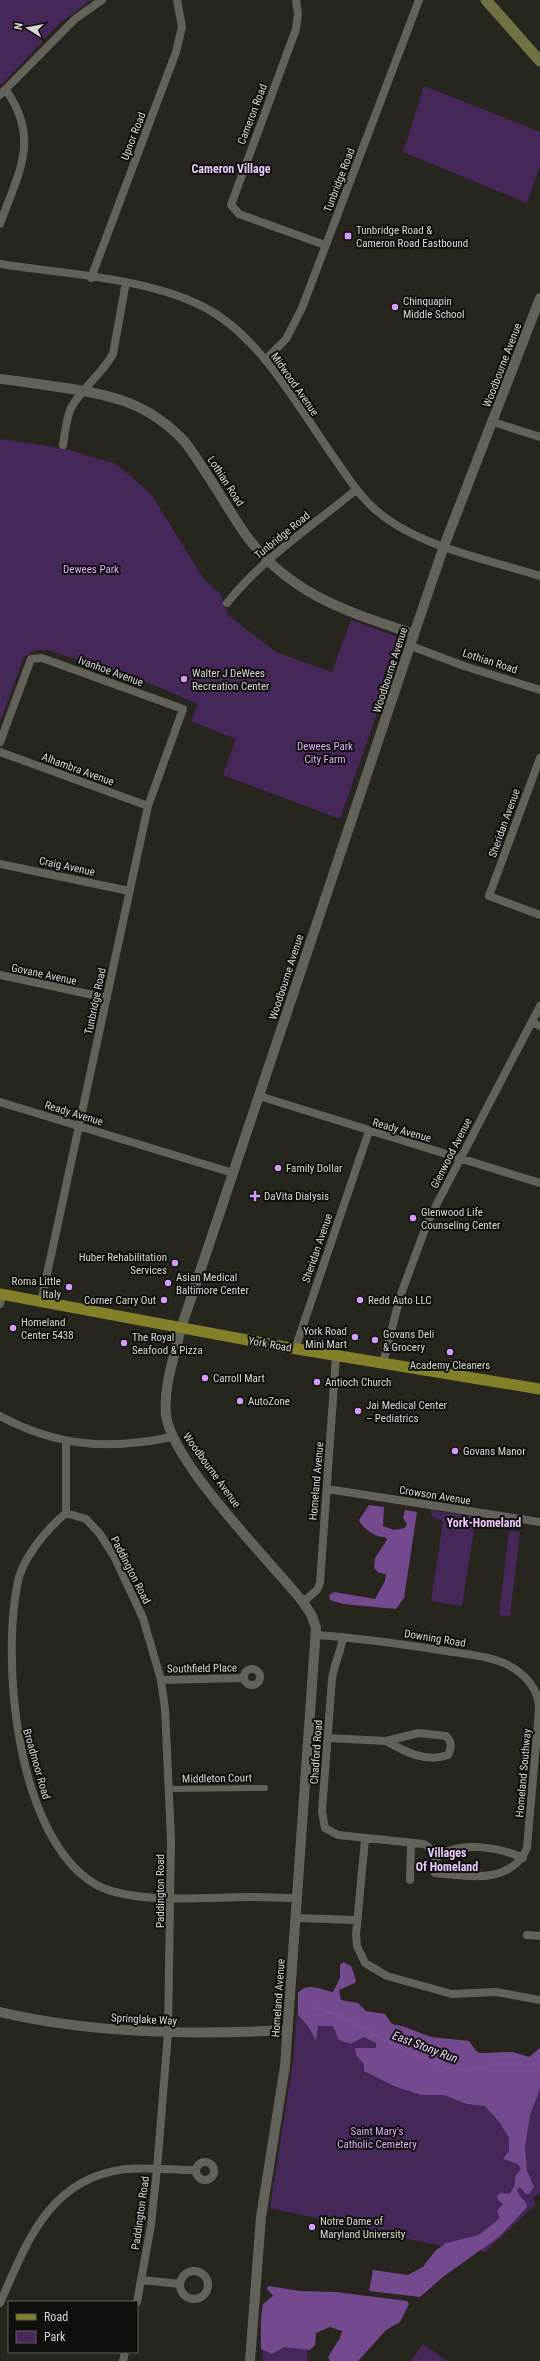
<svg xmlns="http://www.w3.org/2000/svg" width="540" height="2361" font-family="'Roboto Condensed',sans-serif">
  <rect width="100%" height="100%" fill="#26261f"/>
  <path fill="#462759" d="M0 0H91L59 24 0 86Z
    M424 86 540 132V166L527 203 403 152Z
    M0 439 62 448 116 464 151 494 203 578 221 595 228 615 276 652 332 672 351 620 403 639 340 819 223 775 236 739 191 721 198 704 149 683 47 650H35L24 657 0 722Z
    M430 1510 476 1517 462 1606 431 1601 443 1521 433 1517Z
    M509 1531 520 1532 510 1616 499 1615Z
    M297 2011 440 2062 539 2060 522 2143 525 2172 533 2184C518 2154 526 2119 540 2089V2193L533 2198 536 2204 485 2252 441 2246 270 2208 293 2061Z
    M264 2342 308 2347 307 2361H262Z
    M423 2344 447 2361H411Z"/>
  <path fill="#754990" d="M369 1505 384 1507 383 1526 394 1530 405 1528 407 1524 403 1518 405 1510 417 1512 404 1598 396 1609 343 1604 330 1600 329 1595 334 1592 375 1599 385 1581 386 1574 379 1573 374 1568 375 1558 387 1540 385 1537C376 1538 362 1528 359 1520Z
    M343 1962 351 1966 356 1980 355 1983 339 1990 341 2000 358 2003 366 2011 385 2014 392 2024 405 2027 431 2037 469 2041 476 2051 480 2053 513 2052 529 2057 540 2048V2089L530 2115 525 2147 527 2170 534 2187 529 2194H526L520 2187 517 2189C517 2197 527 2199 527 2207L500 2236 443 2277 420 2297 369 2291 373 2270 408 2275 423 2267 435 2251 446 2243 479 2235 500 2218 497 2211 503 2204 498 2200 497 2196 500 2193 509 2194C513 2190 516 2183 515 2177L521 2169 518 2164 503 2159 509 2151V2138L500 2123 485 2106 467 2104 444 2095H421L394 2086 364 2071V2064L356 2055 355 2048H376V2043L364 2037 350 2044 339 2040 333 2026H318L316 2041 308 2026 298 2015V1993C308 1981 321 1990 333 1992L340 1978V1965Z
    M268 2286 300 2291 336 2292 407 2301 409 2304 400 2322 386 2330 358 2361H330L328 2357 340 2338 342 2331 330 2327 316 2333 315 2345 310 2350 284 2347 272 2354 261 2349C261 2334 260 2319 263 2304L273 2296 267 2289Z"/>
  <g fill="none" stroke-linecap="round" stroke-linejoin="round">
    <path stroke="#794d95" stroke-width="2.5" d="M310 2008 321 2009 350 2020 386 2042 447 2068 468 2071 495 2064H540"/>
    <path stroke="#62625a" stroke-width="6" d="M170 1789 265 1788"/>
    <path stroke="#62625a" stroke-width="8" d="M296 0 298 14 296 29 231 205 239 214 325 245
      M0 95 75 19 102 0
      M0 224C18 173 41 140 6 90
      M0 264C64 274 156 278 211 311 263 341 300 410 335 459 348 478 360 497 378 512 420 547 489 560 540 576
      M91 278 176 52 182 27 177 0
      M265 360 286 339 302 308 419 0
      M493 422 540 437
      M63 445C65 433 66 419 71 408 82 388 102 374 113 354L126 282
      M227 603C263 558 312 526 356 490
      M411 646 464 666 540 690
      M0 742 31 659 42 658 183 709 148 806 41 1302
      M0 752 148 806
      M540 758 489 896 540 915
      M0 864 129 891
      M0 975 107 998
      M532 1022 540 1026
      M259 1096 540 1183
      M0 1102 233 1173
      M0 1304 2 1295
      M295 1349 369 1131
      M383 1363 400 1297 428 1221 540 1006
      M0 1416C57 1447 110 1450 172 1437
      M327 1489 540 1522
      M66 1513 86 1519 100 1534 114 1556 143 1618 161 1680 165 1709 171 1839 168 2033 157 2169 151 2225 137 2302
      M66 1513C48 1528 26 1554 19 1577 0 1658 16 1837 95 1884 130 1905 207 1897 248 1897 264 1897 281 1898 297 1898
      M66 1513V1442
      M303 1602 317 1590 320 1583 336 1356
      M316 1635C360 1638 402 1644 446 1651 465 1654 490 1656 508 1665 525 1674 539 1689 539 1709L527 1848C511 1885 468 1876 435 1873 436 1861 437 1851 424 1844L338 1835 325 1828 322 1811 332 1679C334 1664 341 1652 343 1637
      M244 1677a8 8 0 1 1 16 0a8 8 0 1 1-16 0Z
      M161 1680 244 1678
      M419 1733 446 1736C452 1742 452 1747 448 1755 427 1763 405 1752 386 1741Z
      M328 1738 386 1741
      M365 1839 356 1935 357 1946 365 1963 387 1976 452 1994 496 1992 540 2000
      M436 1858C458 1840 499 1847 523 1858
      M410 1880 411 1843
      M296 1918 357 1920
      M527 1935 540 1936
      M196 2171a9 9 0 1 1 18 0a9 9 0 1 1-18 0Z
      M180 2285a14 14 0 1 1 28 0a14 14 0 1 1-28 0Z
      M142 2280 180 2284
      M0 2303C27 2242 49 2178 126 2169 148 2167 173 2170 196 2170
      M123 2361 125 2352"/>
    <path stroke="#62625a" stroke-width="10" d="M0 379C19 381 39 384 58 387 109 394 148 402 185 442 206 470 223 501 243 531 286 593 345 611 414 634
      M0 2012C95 2034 191 2035 288 2030
      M250 2361 261 2217 285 2066 316 1628 311 1614 303 1602C270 1561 172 1463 166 1415 163 1387 175 1355 181 1328L414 634 444 546 540 298"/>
    <path stroke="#727142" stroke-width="11" d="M486 0 540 61"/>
    <path stroke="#82812a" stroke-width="11" d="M0 1294 279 1346 540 1389"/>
  </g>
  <g fill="#d59bfb" stroke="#0f0f0c" stroke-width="1.5">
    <rect x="344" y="232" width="8" height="8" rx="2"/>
    <circle cx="395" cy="307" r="4"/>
    <circle cx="184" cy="679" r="4"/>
    <circle cx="278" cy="1168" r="4"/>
    <path d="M253 1190h4v4h4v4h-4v4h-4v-4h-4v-4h4z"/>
    <circle cx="413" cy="1218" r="4"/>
    <circle cx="175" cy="1263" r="4"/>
    <circle cx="168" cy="1283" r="4"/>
    <circle cx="69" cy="1287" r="4"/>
    <circle cx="164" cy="1300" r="4"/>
    <circle cx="360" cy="1300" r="4"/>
    <circle cx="13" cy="1328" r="4"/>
    <circle cx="355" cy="1337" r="4"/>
    <circle cx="375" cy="1340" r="4"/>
    <circle cx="124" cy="1343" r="4"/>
    <circle cx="450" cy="1352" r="4"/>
    <circle cx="205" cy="1378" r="4"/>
    <circle cx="317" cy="1382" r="4"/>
    <circle cx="240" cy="1401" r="4"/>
    <circle cx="358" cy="1411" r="4"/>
    <circle cx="455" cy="1451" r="4"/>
    <circle cx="312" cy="2227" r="4"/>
  </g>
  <g text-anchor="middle" stroke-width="4" stroke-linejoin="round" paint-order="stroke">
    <g font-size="11" fill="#d6d6d1" stroke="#0f0f0c">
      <text transform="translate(252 114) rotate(-69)" y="4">Cameron Road</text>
      <text transform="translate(133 136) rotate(-69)" y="4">Upnor Road</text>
      <text transform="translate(339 180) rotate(-69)" y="4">Tunbridge Road</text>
      <text transform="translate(502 365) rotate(-69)" y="4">Woodbourne Avenue</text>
      <text transform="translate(295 384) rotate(55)" y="4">Midwood Avenue</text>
      <text transform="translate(226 481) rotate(57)" y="4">Lothian Road</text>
      <text transform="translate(282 535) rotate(-39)" y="4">Tunbridge Road</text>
      <text transform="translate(490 661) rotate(18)" y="4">Lothian Road</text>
      <text transform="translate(390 670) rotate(-72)" y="4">Woodbourne Avenue</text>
      <text transform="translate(111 671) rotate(20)" y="4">Ivanhoe Avenue</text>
      <text transform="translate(78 769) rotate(20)" y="4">Alhambra Avenue</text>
      <text transform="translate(504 823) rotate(-70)" y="4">Sheridan Avenue</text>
      <text transform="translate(67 866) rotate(12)" y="4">Craig Avenue</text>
      <text transform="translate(44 974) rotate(12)" y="4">Govane Avenue</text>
      <text transform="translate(286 977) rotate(-72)" y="4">Woodbourne Avenue</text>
      <text transform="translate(95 1001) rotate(-78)" y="4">Tunbridge Road</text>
      <text transform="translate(74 1113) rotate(17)" y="4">Ready Avenue</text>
      <text transform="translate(402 1130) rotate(16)" y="4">Ready Avenue</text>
      <text transform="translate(451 1153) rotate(-63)" y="4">Glenwood Avenue</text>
      <text transform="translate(317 1248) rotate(-71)" y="4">Sheridan Avenue</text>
      <text transform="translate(270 1344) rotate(10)" y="4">York Road</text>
      <text transform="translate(212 1470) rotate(54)" y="4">Woodbourne Avenue</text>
      <text transform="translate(316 1481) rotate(-85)" y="4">Homeland Avenue</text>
      <text transform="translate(435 1495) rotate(9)" y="4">Crowson Avenue</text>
      <text transform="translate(131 1570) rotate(63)" y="4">Paddington Road</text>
      <text transform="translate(435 1638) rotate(9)" y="4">Downing Road</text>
      <text transform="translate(202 1668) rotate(-1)" y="4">Southfield Place</text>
      <text transform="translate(316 1752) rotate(-86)" y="4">Chadford Road</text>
      <text transform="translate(37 1764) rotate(74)" y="4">Broadmoor Road</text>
      <text transform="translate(523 1773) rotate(-85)" y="4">Homeland Southway</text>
      <text transform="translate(217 1778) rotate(-1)" y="4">Middleton Court</text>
      <text transform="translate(160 1891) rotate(-90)" y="4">Paddington Road</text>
      <text transform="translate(278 1998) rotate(-86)" y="4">Homeland Avenue</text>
      <text transform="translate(144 2019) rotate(3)" y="4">Springlake Way</text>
      <text transform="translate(140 2213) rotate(-82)" y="4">Paddington Road</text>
    </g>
    <g font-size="11" fill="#d6d6d1" stroke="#0f0f0c" text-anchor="start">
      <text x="356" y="234">Tunbridge Road &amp;<tspan x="356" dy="13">Cameron Road Eastbound</tspan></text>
      <text x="403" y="305">Chinquapin<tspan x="403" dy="13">Middle School</tspan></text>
      <text x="192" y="677">Walter J DeWees<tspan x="192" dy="13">Recreation Center</tspan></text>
      <text x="286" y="1172">Family Dollar</text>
      <text x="264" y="1200">DaVita Dialysis</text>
      <text x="421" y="1216">Glenwood Life<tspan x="421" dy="13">Counseling Center</tspan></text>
      <text x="167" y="1261" text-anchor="end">Huber Rehabilitation<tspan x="167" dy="13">Services</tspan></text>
      <text x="176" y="1281">Asian Medical<tspan x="176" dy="13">Baltimore Center</tspan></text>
      <text x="61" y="1285" text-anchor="end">Roma Little<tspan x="61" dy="13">Italy</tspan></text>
      <text x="156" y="1304" text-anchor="end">Corner Carry Out</text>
      <text x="368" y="1304">Redd Auto LLC</text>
      <text x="21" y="1326">Homeland<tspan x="21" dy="13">Center 5438</tspan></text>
      <text x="347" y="1335" text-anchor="end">York Road<tspan x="347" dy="13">Mini Mart</tspan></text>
      <text x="383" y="1338">Govans Deli<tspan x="383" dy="13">&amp; Grocery</tspan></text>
      <text x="132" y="1341">The Royal<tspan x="132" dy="13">Seafood &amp; Pizza</tspan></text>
      <text x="450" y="1369" text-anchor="middle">Academy Cleaners</text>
      <text x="213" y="1382">Carroll Mart</text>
      <text x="325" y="1386">Antioch Church</text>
      <text x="248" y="1405">AutoZone</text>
      <text x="366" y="1409">Jai Medical Center<tspan x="366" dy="13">– Pediatrics</tspan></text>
      <text x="463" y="1455">Govans Manor</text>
      <text x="320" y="2225">Notre Dame of<tspan x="320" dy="13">Maryland University</tspan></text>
    </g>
    <g font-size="11" fill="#dbacfb" stroke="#0f0f0c">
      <text x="91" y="573">Dewees Park</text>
      <text x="325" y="750">Dewees Park<tspan x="325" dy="13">City Farm</tspan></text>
      <text x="377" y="2135">Saint Mary's<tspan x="377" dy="13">Catholic Cemetery</tspan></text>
    </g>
    <g font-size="12" font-weight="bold" fill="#e7c7fd" stroke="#0f0f0c">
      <text x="231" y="173">Cameron Village</text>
      <text x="484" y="1527">York-Homeland</text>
      <text x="447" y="1857">Villages<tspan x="447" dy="14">Of Homeland</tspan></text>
    </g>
    <g font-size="12" font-style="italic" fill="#ebd4fc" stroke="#0f0f0c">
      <text transform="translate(425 2047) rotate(21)" y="4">East Stony Run</text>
    </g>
  </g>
  <rect x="8" y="2301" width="130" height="52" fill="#0f0f0c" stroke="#5f5f5b"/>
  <rect x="16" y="2314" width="20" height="6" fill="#82812a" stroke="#5f5f5b"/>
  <text x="44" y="2321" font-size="12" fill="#d6d6d1">Road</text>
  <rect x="16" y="2331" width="20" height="12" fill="#462759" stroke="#5f5f5b"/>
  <text x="44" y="2341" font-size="12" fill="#d6d6d1">Park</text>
  <g transform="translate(28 28) rotate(281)" stroke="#0f0f0c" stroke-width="3" paint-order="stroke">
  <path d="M0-3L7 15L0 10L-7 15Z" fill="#d6d6d1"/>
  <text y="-6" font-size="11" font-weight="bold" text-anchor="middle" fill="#d6d6d1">N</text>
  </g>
</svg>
